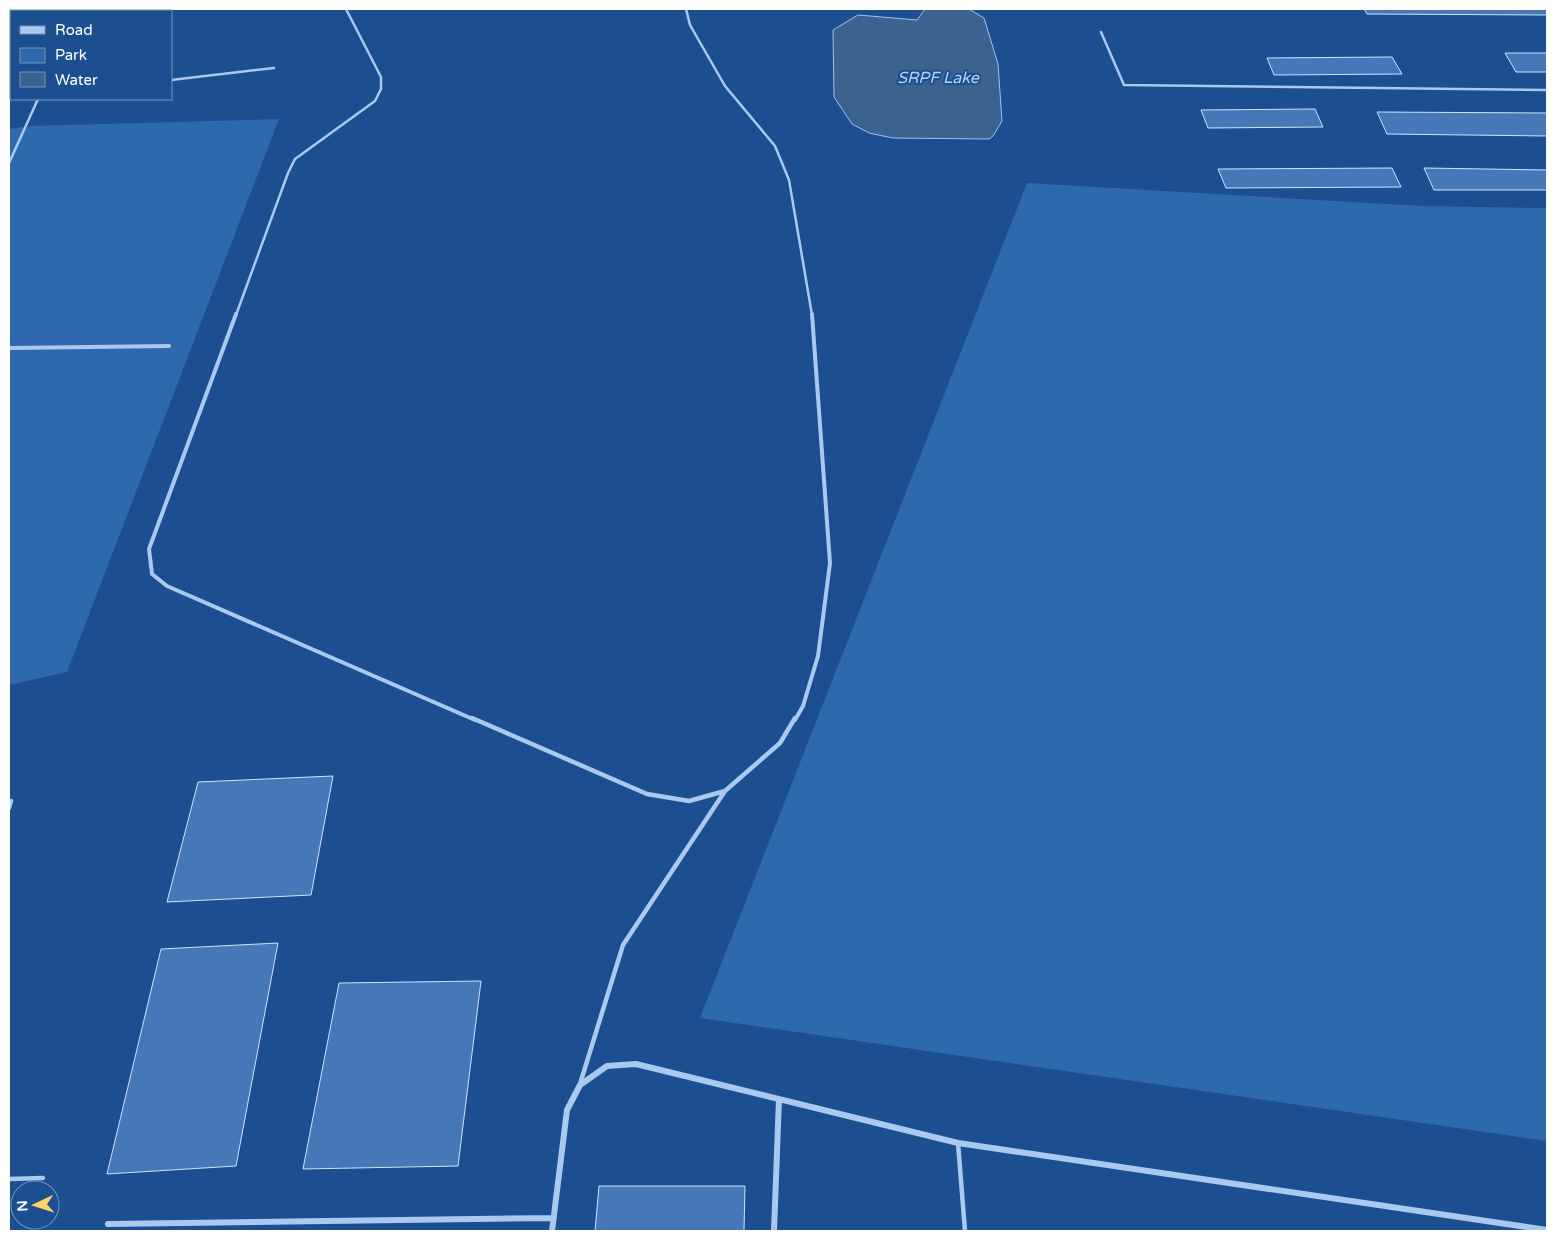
<svg xmlns="http://www.w3.org/2000/svg" width="1556" height="1240" font-family="'Varela Round',sans-serif">
  <rect width="100%" height="100%" fill="#1b4f8f"/>
  <path fill="#2e69ad" d="M279 119 67 672 9 685V129L30 126Z
    M1027 183 1421 206 1547 208V1141L700 1018Z"/>
  <path fill="#3c6290" stroke="#9cc4f0" d="M925 9H969L984 18 998 64 1002 121 993 136 989 139 893 138 869 133 852 124 834 97 833 30 858 15 917 20Z"/>
  <path fill="#4478b7" stroke="#cfe3fa" d="M1364 9H1547V15L1367 14Z
    M1505 53H1547V72H1516Z
    M1392 57 1402 74 1274 75 1267 58Z
    M1315 109 1323 127 1208 128 1201 110Z
    M1377 112 1547 113V136L1387 134Z
    M1392 168 1401 187 1226 188 1218 169Z
    M1424 168 1547 170V190H1434Z
    M333 776 311 895 167 902 198 782Z
    M278 943 236 1166 107 1174 161 949Z
    M481 981 458 1166 303 1169 339 983Z
    M599 1186H745L744 1231H595Z"/>
  <g fill="none" stroke-linecap="round" stroke-linejoin="round">
    <path stroke="#a9c9ee" stroke-width="2.5" d="M686 9 690 25 725 86 775 146 789 180 812 315
      M65 11 69 9
      M1101 32 1124 85 1547 90
      M9 54 11 52
      M171 80 274 68
      M9 99H11
      M9 163 38 99
      M236 315 288 173 295 159 375 101 381 89V77L346 9"/>
    <path stroke="#a9c9ee" stroke-width="4" d="M236 314 149 549 152 574 167 586 475 720
      M9 348 169 346
      M795 720 803 706 818 656 830 563 812 314"/>
    <path stroke="#a9c9ee" stroke-width="4.5" d="M472 718 647 794 689 801 725 791 780 743 795 718
      M9 808 11 801
      M580 1084 623 945 725 791
      M958 1143 965 1231
      M9 1179 43 1178"/>
    <path stroke="#a9c9ee" stroke-width="6" d="M108 1224 554 1218
      M552 1231 567 1110 580 1085 607 1066 636 1064 958 1143 1547 1230
      M774 1231 779 1099"/>
  </g>
  <g text-anchor="middle" stroke-width="4" stroke-linejoin="round" paint-order="stroke">
    <g font-size="16" font-style="italic" fill="#b5d3f5" stroke="#1b4f8f">
      <text x="938" y="83">SRPF Lake</text>
    </g>
  </g>
  <rect width="1556" height="1240" fill="none" stroke="#ffffff" stroke-width="20"/>
  <rect x="10" y="10" width="162" height="90" fill="#1b4f8f" stroke="#7695bc"/>
  <rect x="20" y="26" width="25" height="8" fill="#a9c9ee" stroke="#7695bc"/>
  <text x="55" y="35" font-size="15" fill="#ffffff">Road</text>
  <rect x="20" y="48" width="25" height="15" fill="#2e69ad" stroke="#7695bc"/>
  <text x="55" y="60" font-size="15" fill="#ffffff">Park</text>
  <rect x="20" y="72" width="25" height="15" fill="#3c6290" stroke="#7695bc"/>
  <text x="55" y="85" font-size="15" fill="#ffffff">Water</text>
  <g transform="translate(35 1205) rotate(266)"><circle r="24" fill="#1b4f8f" stroke="#7695bc"/>
  <path d="M0-4L9 19L0 12L-9 19Z" fill="#ffd166"/>
  <text y="-8" font-size="14" font-weight="bold" text-anchor="middle" fill="#ffffff">N</text>
  </g>
</svg>
